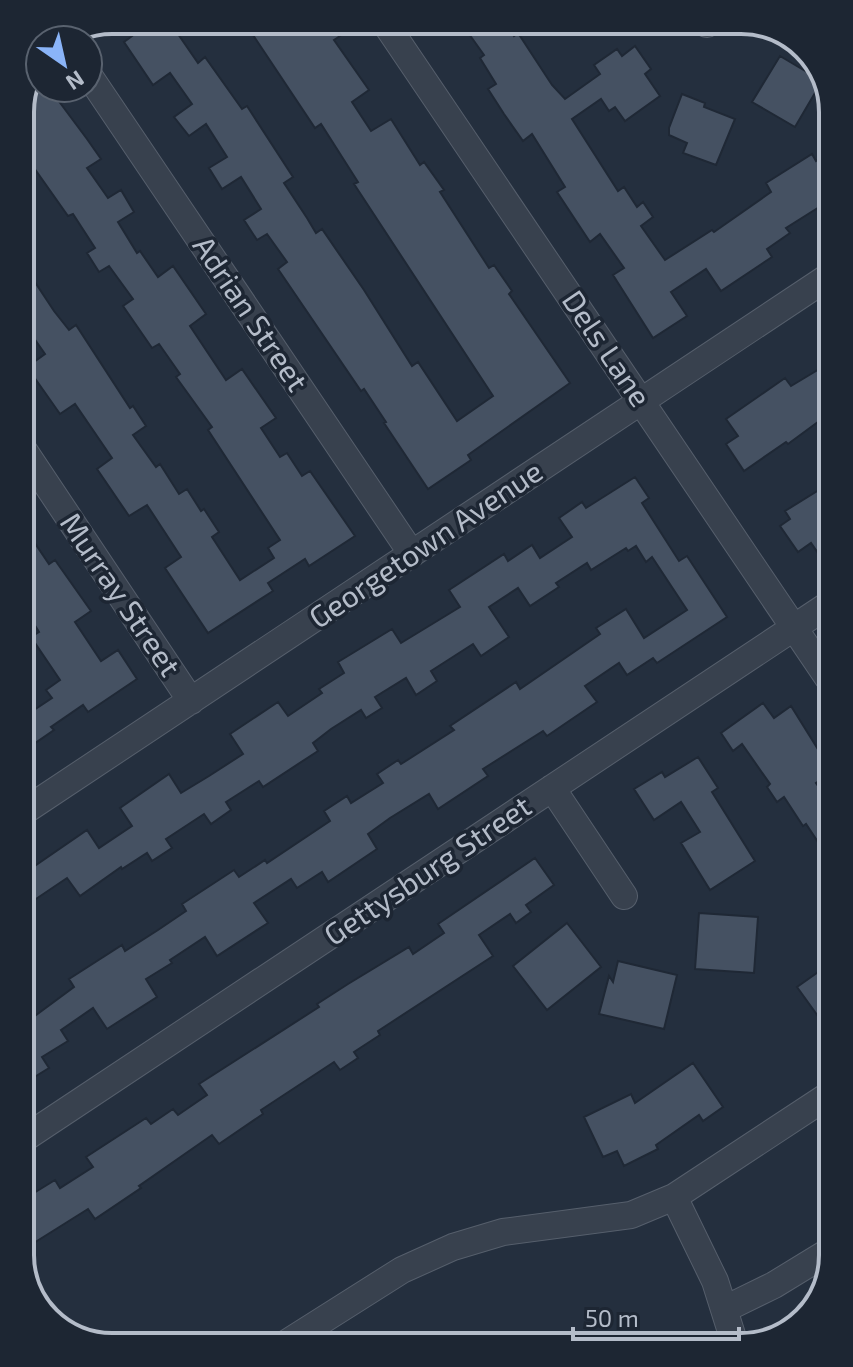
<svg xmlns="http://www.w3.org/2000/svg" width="853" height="1367" font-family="'Exo 2',sans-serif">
  <rect width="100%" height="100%" fill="#242f3e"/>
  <path fill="#455162" stroke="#1f2835" stroke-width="2" d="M120 20H199L178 34 198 63 205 57 242 109 247 106 293 177 284 183 307 218 316 233 322 229 364 290 412 366 418 362 457 421 493 396 354 184 358 182 321 124 315 128 243 20H330L340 36 334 40 369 90 352 102 371 131 391 119 420 165 424 162 444 190 440 192 489 268 494 265 512 291 509 294 570 383 468 455 471 460 428 489 384 423 386 422 364 389 361 391 278 269 287 262 267 234 257 240 244 220 261 209 241 177 222 189 209 168 227 157 206 124 189 136 174 117 192 104 170 73 153 85 124 42 132 36Z
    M459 20H503L514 36 518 33 552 85 565 99 600 74 594 65 617 49 622 56 635 46 651 69 645 74 660 96 625 121 615 107 609 111 601 99 572 119 618 191 624 187 637 207 643 202 653 217 641 226 665 260 712 230 714 232 771 192 766 183 812 154 816 161 824 155V204L786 228 790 233 767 249 772 257 721 291 706 269 671 292 687 316 653 338 613 275 624 268 600 234 590 242 557 192 565 187 532 134 523 141 504 114 488 89 496 84 480 58 484 55Z
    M780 56 822 81 795 127 752 102Z
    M29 88H49L87 139 101 159 87 168 108 198 121 190 134 212 118 222 137 253 140 251 158 277 173 266 206 314 190 326 226 380 242 369 276 418 261 428 280 457 287 453 302 476 310 471 355 536 309 566 305 559 268 583 273 591 208 633 165 568 181 557 147 505 129 516 97 469 112 458 75 404 60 414 27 367 45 354 22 321 21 261 54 311 69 330 76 325 130 408 133 406 146 426 133 435 156 467 160 464 179 494 187 489 201 511 204 509 219 532 212 537 240 580 274 558 268 548 280 540 208 430 212 427 176 377 180 374 159 344 152 348 123 306 133 299 109 266 99 272 87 253 95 248 73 214 68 216 20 148V107Z
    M682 94 705 103 704 107 735 119 716 165 683 153 687 143 669 135V128Z
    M826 365V416L788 444 786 442 744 471 726 444 738 436 726 419 785 378 791 386Z
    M635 477 649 498 642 503 679 561 687 556 727 617 657 663 653 658 627 675 619 663 585 686 597 702 547 736 543 731 483 769 488 776 438 809 429 794 390 818 368 834 377 849 328 882 322 872 297 888 291 879 254 903 268 923 217 956 205 937 170 960 172 963 146 979 157 997 107 1029 93 1008 61 1030 68 1041 42 1057 49 1068 28 1081V1021L74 987 69 979 122 945 125 951 158 930 186 911 182 904 234 870 239 877 265 860 267 863 330 821 324 811 347 796 351 803 383 783 377 774 398 760 401 764 454 730 450 726 516 682 520 689 600 634 596 628 626 609 644 638 687 610 652 557 646 562 636 546 628 551 626 548 591 570 587 563 556 583 559 587 530 606 518 588 489 607 509 637 481 656 473 644 431 671 437 681 416 695 406 678 375 697 382 708 366 718 361 710 331 729 313 743 318 751 263 787 259 781 226 802 231 810 211 824 204 814 166 839 172 848 152 861 147 853 122 869 121 867 80 896 67 878 27 905 26 872 87 830 99 848 132 826 120 808 169 774 181 793 209 776 243 754 230 734 278 702 288 716 322 693 319 689 344 673 338 662 392 629 401 643 460 607 449 590 504 554 508 561 532 545 540 558 572 537 559 518 582 502 586 508Z
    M827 485V566L811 543 798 552 780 526 790 519 785 511Z
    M24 527 49 564 55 560 91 611 75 622 101 661 118 650 137 679 88 712 83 705 51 727 54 730 25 750V716L52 698 46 690 60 680 31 637 39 632 24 608Z
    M763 703 774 718 791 706 829 767V774L816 783 829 802 830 860 806 824 803 826 784 797 777 802 767 787 770 784 742 744 733 751 721 733Z
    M698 757 718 788 712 792 755 861 710 890 681 843 700 832 681 802 654 820 634 789 662 772 665 777Z
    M535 858 554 885 526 905 531 912 516 923 510 914 479 935 493 956 378 1031 380 1035 354 1052 358 1058 340 1070 334 1062 261 1110 263 1114 219 1144 212 1135 139 1186 141 1188 95 1219 88 1209 29 1246V1196L55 1180 60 1188 93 1167 86 1157 146 1118 151 1124 173 1109 178 1115 207 1095 199 1084 319 1007 317 1004 348 984 409 947 413 954 444 933 438 924Z
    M699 913 758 917 754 973 695 969Z
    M567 923 601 967 547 1010 513 966Z
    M618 961 677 975 664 1029 599 1014 609 976 613 982Z
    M831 963V1011L820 1019 797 987Z
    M693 1063 723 1107 703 1121 699 1115 656 1145 658 1149 624 1166 617 1151 603 1157 584 1117 631 1094 635 1103Z"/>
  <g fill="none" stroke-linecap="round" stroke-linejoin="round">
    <g stroke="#565f6c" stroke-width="28">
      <path id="minor" d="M383 20 828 678
        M704 20 707 24
        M88 74 412 554
        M23 449 191 701
        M552 788 624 896
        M26 810 825 279
        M28 1136 828 605
        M674 1197 715 1281 733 1338
        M725 1309 774 1285 828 1252
        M285 1344 402 1270 453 1247 503 1232 631 1215 674 1197 832 1093"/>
    </g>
    <use href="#minor" stroke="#38414e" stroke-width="26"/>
  </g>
  <g text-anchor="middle" stroke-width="7" stroke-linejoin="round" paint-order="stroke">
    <g font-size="30" fill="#b4bcc9" stroke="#1d2633">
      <text transform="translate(250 314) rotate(56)" y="10">Adrian Street</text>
      <text transform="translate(606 349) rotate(56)" y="10">Dels Lane</text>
      <text transform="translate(426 545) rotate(-34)" y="10">Georgetown Avenue</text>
      <text transform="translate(120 595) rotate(56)" y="10">Murray Street</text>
      <text transform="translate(428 871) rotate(-34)" y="10">Gettysburg Street</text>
    </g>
  </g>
  <path d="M0 0H853V1367H0ZM112 34H741A78 78 0 0 1 819 112V1255A78 78 0 0 1 741 1333H112A78 78 0 0 1 34 1255V112A78 78 0 0 1 112 34Z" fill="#1d2633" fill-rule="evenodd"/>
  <path fill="none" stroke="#b4bcc9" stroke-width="4" d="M112 34H741A78 78 0 0 1 819 112V1255A78 78 0 0 1 741 1333H112A78 78 0 0 1 34 1255V112A78 78 0 0 1 112 34Z"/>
  <g transform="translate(64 64) rotate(146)"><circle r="38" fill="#1d2633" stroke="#59626f" stroke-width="2"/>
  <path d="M0-6L14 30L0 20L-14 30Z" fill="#8ab4f8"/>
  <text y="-12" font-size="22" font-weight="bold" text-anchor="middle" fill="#b4bcc9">N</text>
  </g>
  <path d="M573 1327v12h166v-12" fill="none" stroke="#b4bcc9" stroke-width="4"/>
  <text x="585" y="1327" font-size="24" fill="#b4bcc9" stroke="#1d2633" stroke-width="6" paint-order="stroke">50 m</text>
</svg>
